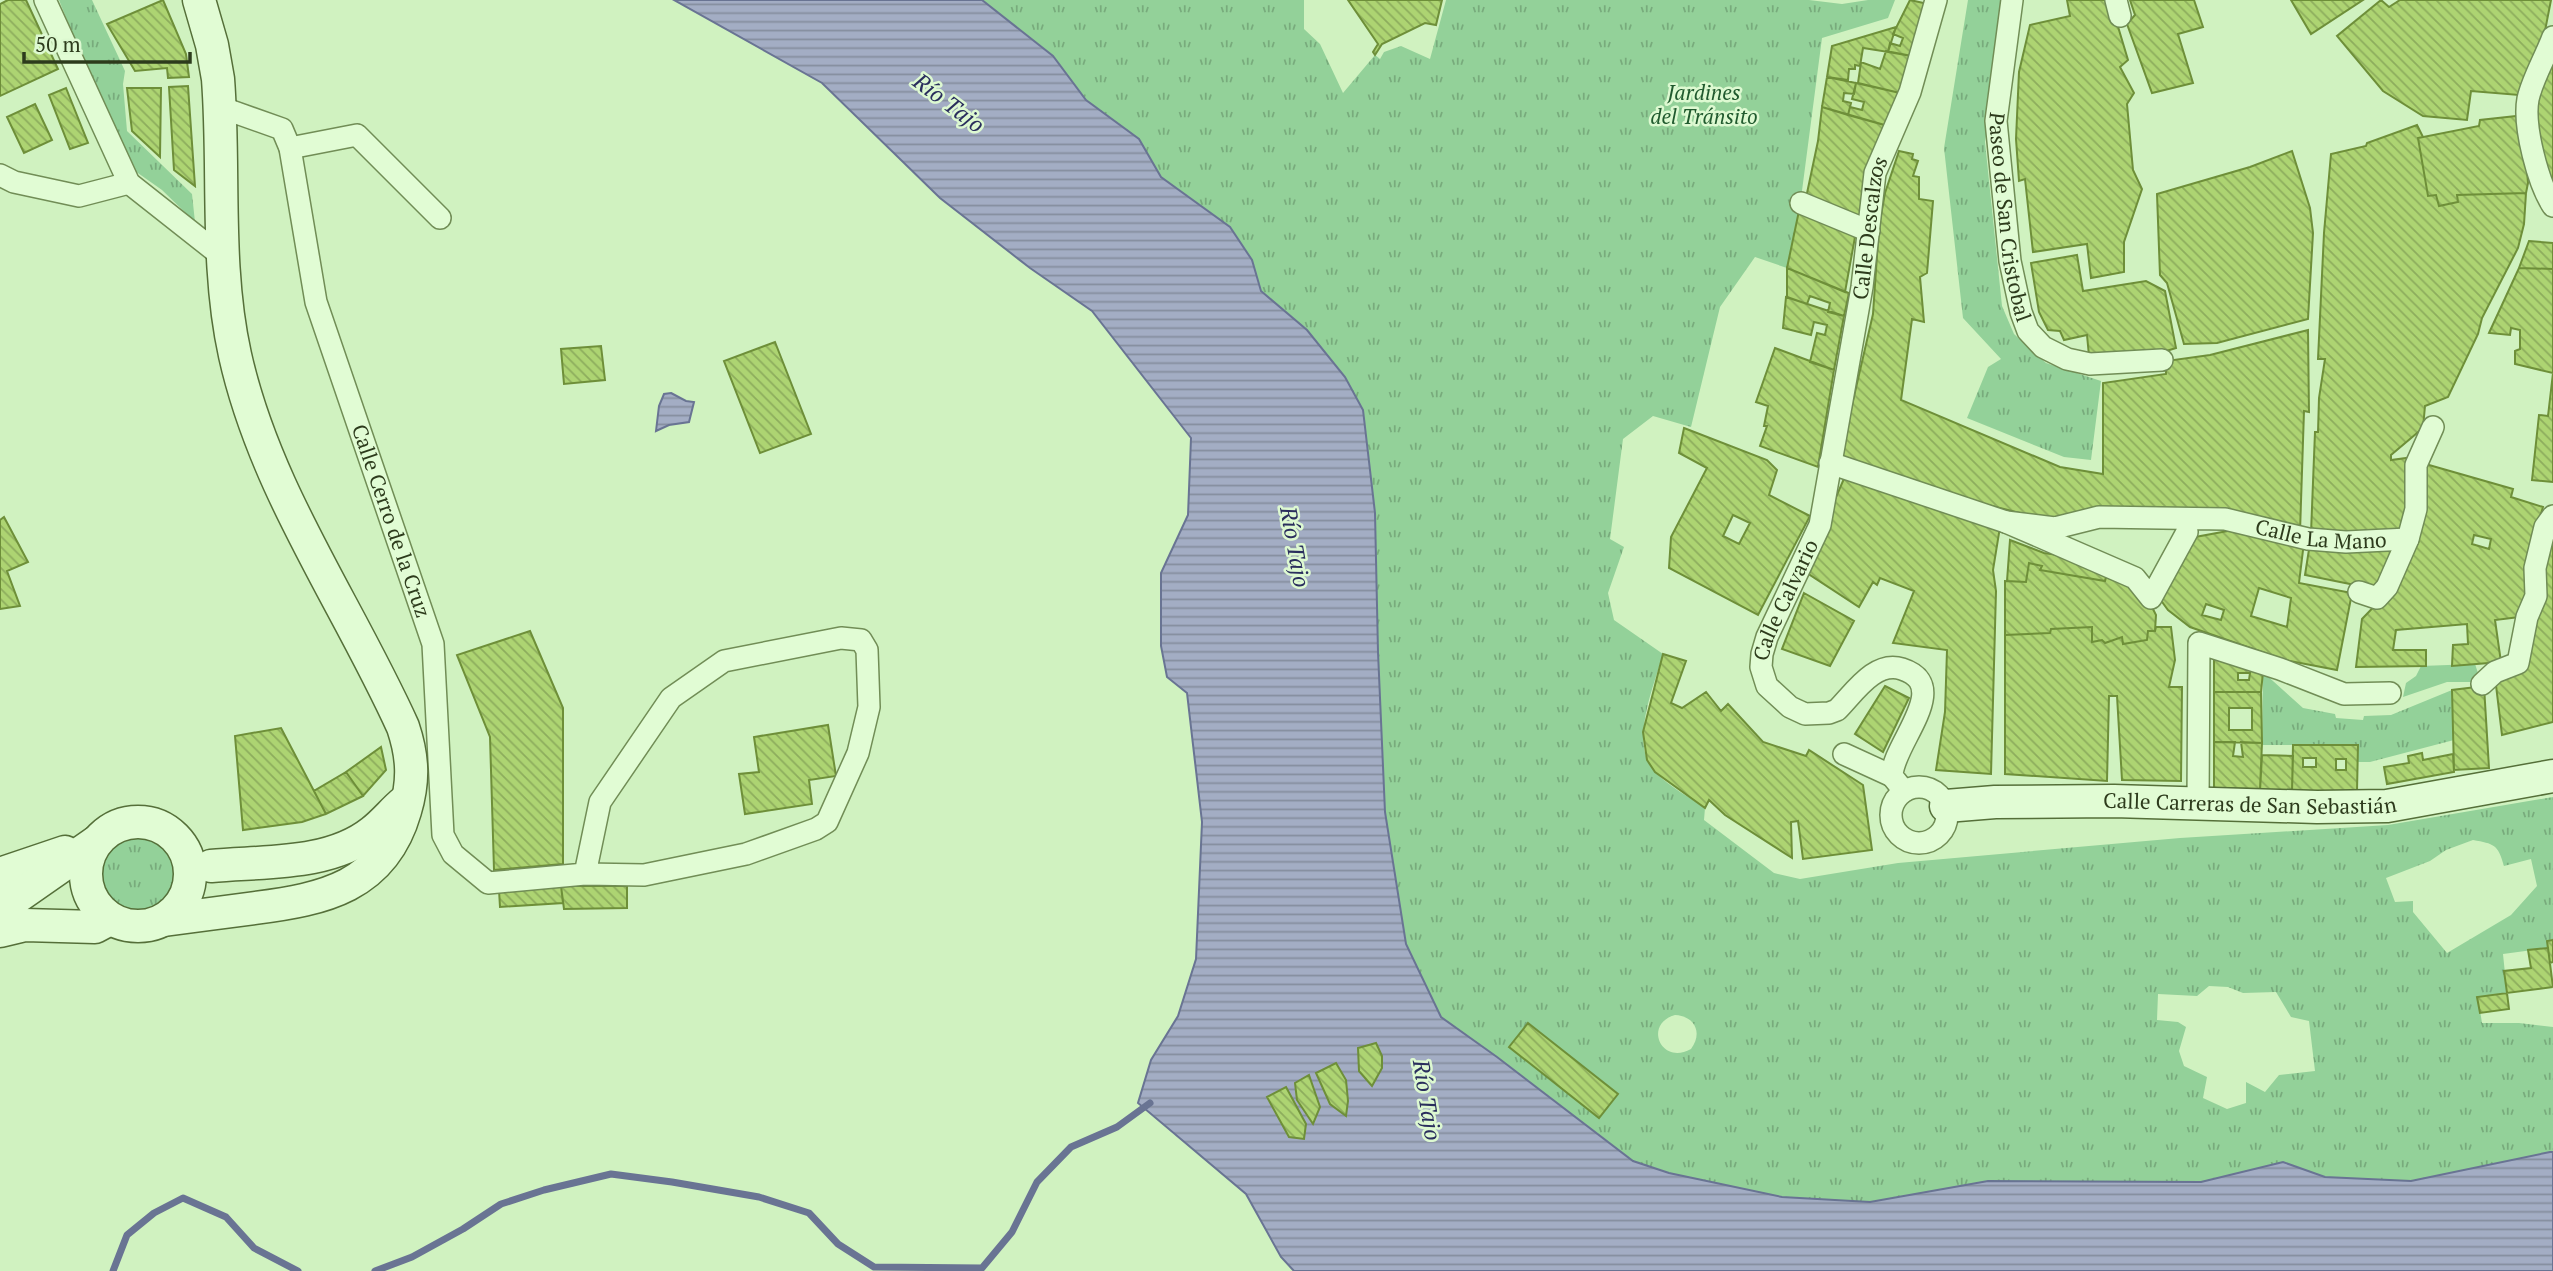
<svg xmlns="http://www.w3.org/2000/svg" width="2553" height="1271" font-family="'PT Serif',serif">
  <defs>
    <pattern id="grass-tufts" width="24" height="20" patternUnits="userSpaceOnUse" patternTransform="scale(1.75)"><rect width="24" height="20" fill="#93d199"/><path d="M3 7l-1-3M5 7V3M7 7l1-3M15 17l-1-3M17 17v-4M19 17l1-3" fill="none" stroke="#78ab7c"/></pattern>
    <pattern id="water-rules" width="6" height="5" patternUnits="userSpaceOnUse" patternTransform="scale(1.75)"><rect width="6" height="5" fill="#a3adc4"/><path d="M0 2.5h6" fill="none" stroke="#858e9e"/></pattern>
    <pattern id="building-back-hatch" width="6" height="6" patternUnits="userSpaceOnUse" patternTransform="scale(1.75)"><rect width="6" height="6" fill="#add472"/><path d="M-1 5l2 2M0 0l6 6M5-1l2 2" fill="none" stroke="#8dad5d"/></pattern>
  </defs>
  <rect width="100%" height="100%" fill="#d0f2c0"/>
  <path fill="url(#grass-tufts)" fill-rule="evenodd" d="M59 0H92L125 71 123 84 127 131 192 194 195 222 162 190 135 171 111 131Z
    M982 0H1304V29L1320 44 1343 93 1375 55 1380 59 1384 52 1401 46 1430 59 1446 0H1809L1842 4 1868 0H1895L1888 18 1822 38 1800 206 1787 268 1755 257 1720 307 1691 427 1653 416 1623 439 1610 539 1624 547 1608 593 1614 620 1663 654C1654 686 1628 746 1656 773 1670 787 1689 797 1705 808L1704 820 1774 873 1800 879 1898 863 2180 838 2388 825 2553 797V940L2548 948 2503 954 2507 993 2478 998 2482 1023H2519L2553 1027V1152L2411 1181 2325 1177 2283 1162 2201 1182 1988 1181 1870 1202 1782 1197 1669 1173 1633 1161 1497 1057 1441 1017 1406 944 1385 812 1378 652 1375 513 1363 410 1345 377 1307 330 1261 291 1252 260 1230 227 1161 177 1139 139 1086 100 1053 56ZM2473 840C2494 844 2498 844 2504 866L2531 859 2537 886 2511 915 2447 953 2413 912V901L2395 902 2386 878 2430 861 2446 850ZM2209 986 2228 987 2243 993 2276 992 2291 1017 2309 1021 2315 1071 2279 1075 2265 1092 2246 1082V1103L2227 1109 2203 1098 2207 1077 2184 1066 2179 1051 2186 1027 2178 1022 2157 1020 2158 994 2197 996ZM1675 1015C1695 1016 1703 1033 1691 1049 1661 1066 1643 1024 1675 1015Z
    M1968 0H2004L1985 142 2002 306 2014 334 2046 363 2101 381 2091 460 2064 457 1967 418 1988 367 2001 359 1963 318 1944 148Z
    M2263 672 2303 708 2335 714 2336 718 2363 720 2364 716 2391 715 2452 690 2454 740 2370 762H2358V745H2262Z
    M99 874a41 41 0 1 1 82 0a41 41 0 1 1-82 0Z"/>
  <path fill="#93d199" d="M2475 664 2481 682H2447L2403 697 2406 683 2416 676 2421 666Z"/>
  <path fill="url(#water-rules)" stroke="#697493" stroke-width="2" d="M674 0H982L1053 56 1086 100 1139 139 1161 177 1230 227 1252 260 1261 291 1307 330 1345 377 1363 410 1375 513 1378 652 1385 812 1406 944 1441 1017 1497 1057 1633 1161 1669 1173 1782 1197 1870 1202 1988 1181 2201 1182 2283 1162 2325 1177 2411 1181 2550 1152H2553V1271H1294L1281 1257 1246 1194 1138 1103 1151 1060 1178 1016 1196 959 1202 822 1187 693 1167 677 1161 646V573L1188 515 1191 438 1092 311 1030 268 940 198 822 83Z
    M671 393 686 401 694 402 689 422 669 425 656 431 659 406 664 394Z"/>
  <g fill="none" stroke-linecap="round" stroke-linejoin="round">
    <path stroke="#697493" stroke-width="7" d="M113 1271 127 1235 154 1213 183 1198 226 1217 254 1248 298 1271
      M375 1271 412 1257 463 1229 501 1204 544 1190 611 1174 672 1182 759 1197 809 1213 838 1244 874 1267 982 1268 1012 1232 1037 1182 1071 1147 1117 1127 1150 1103"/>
  </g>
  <path fill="url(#building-back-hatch)" stroke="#6e8f39" stroke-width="2" fill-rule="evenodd" d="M8 0H26L58 69 0 96V4Z
    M163 0 186 54 189 77 168 78 167 68 135 71 107 24Z
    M1348 0H1442L1436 25 1425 23 1382 44 1375 55 1373 52 1378 44Z
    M1910 0 1928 4 1912 56 1888 52 1890 43 1900 46 1903 38 1893 34Z
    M2067 0H2110L2128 60 2120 67 2134 93 2127 104 2133 170 2142 189 2124 242V272L2091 278 2087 244 2033 252 2025 179 2019 181 2016 139 2019 72 2030 25 2070 16Z
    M2130 0H2194L2203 27 2178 34 2193 83 2152 93 2127 24 2135 15Z
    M2291 0H2363L2311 34Z
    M2381 0 2389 7 2400 0H2551L2544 36 2519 95 2471 91 2467 120 2423 116 2383 91 2337 36Z
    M1896 27 1888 52 1863 48 1860 66 1855 65V69H1849L1848 80 1827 77 1832 46Z
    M2553 48V192L2531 109Z
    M1886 51 1912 56 1900 93 1858 83 1861 62 1880 69Z
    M1827 77 1856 83 1854 94 1844 93 1843 101 1851 103 1848 115 1822 107Z
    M1856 83 1900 93 1888 126 1848 115 1850 107 1862 110 1864 102 1852 99Z
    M188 86 195 186 174 170 169 87Z
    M66 88 88 143 70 149 49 95Z
    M127 88H161L160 157 132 131Z
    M35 104 52 140 24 153 7 117Z
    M1822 107 1888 126 1859 220 1806 198 1818 141Z
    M2516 116 2521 118 2523 122 2528 183 2526 193 2457 195 2458 202 2439 206 2436 195 2428 196 2418 138 2479 126 2480 120Z
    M2417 125 2423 137 2418 138 2428 196 2436 195 2439 206 2458 202 2457 195 2526 193 2524 224 2518 248 2482 318 2478 334 2448 397 2425 406 2423 428 2391 455V460L2414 457 2405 534 2311 533 2315 432H2318L2319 398 2325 359H2318L2324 233 2331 154 2366 146 2367 143Z
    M1899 151 1913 154 1912 159 1918 161 1913 176 1919 177V199L1933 201 1927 273 1920 277 1924 322 1912 319 1901 400 2060 467 2103 474V383L2166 374V361L2210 355 2308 330 2309 412 2304 411 2300 532 2060 523 1948 495 1840 457 1873 314 1879 226 1885 193Z
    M2292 151 2310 208 2313 233 2308 319 2217 343 2184 344 2167 283 2160 275 2157 194 2250 167Z
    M1800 206 1857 226 1845 292 1787 268Z
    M2529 241 2553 243V269L2519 268Z
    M2077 255 2083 291 2146 281 2165 291 2176 348 2150 356H2089L2087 335 2064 340 2060 331 2048 330 2039 312 2031 263Z
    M1787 268 1849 293 1844 316 1828 312 1830 303 1810 296 1807 304 1787 297Z
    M2519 268 2553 269V373L2515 364V351L2520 349V330L2511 328 2510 335 2489 333Z
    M1786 297 1844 316 1834 370 1810 362 1817 333 1825 335 1827 325 1814 322 1811 335 1783 328Z
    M775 342 811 434 760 453 724 361Z
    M601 346 605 380 564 384 561 349Z
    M1775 348 1834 370 1818 467 1760 446 1767 426H1764L1768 406 1756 402Z
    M2553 373V482L2532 480 2539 415 2548 416Z
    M1684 428 1767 460 1777 470 1769 495 1810 516 1758 615 1669 568 1671 537 1707 468 1679 453ZM1733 515 1750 523 1739 544 1723 536Z
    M2422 463 2513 489 2511 497 2543 507 2528 558 2529 596 2519 617 2495 620 2501 662 2452 666 2453 645 2468 644 2467 624 2396 630 2393 650H2426V666L2356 667 2362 619 2388 592ZM2474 535 2491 539 2489 549 2472 544Z
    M1846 474 2000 527 1993 570 1996 591 1991 774 1936 770 1945 712 1947 650 1893 643 1914 591 1880 578 1877 585 1873 582 1859 607 1804 571Z
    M4 517 28 562 7 571 20 606 0 609V520Z
    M2553 523V722L2502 735 2495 677 2522 665Z
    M2233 530 2304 542 2299 583 2352 593 2337 670 2285 660 2190 627 2168 610 2157 595 2190 538ZM2259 588 2291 598 2287 627 2251 616ZM2206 604 2224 610 2221 620 2202 615Z
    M2010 540 2044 553 2065 556 2096 568 2106 577 2105 581 2040 570 2042 566 2029 563 2026 582 2007 581Z
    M2310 543H2398L2376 592 2350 584 2305 575Z
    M2029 563 2042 566 2040 570 2105 581 2106 577 2119 582H2133L2150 603 2156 615 2155 631H2148L2147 640 2123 644 2122 637 2105 643 2102 640 2092 642V627L2051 629 2050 633 2005 635V581L2026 582Z
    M1804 593 1854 621 1830 666 1782 649Z
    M2092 627V642L2102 640 2105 643 2122 637 2123 644 2147 640 2148 631H2155L2156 627H2171L2175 660 2169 687H2182L2181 781 2122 780 2117 696H2109L2107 781 2005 774V635L2050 633 2051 629Z
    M530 631 563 708V864L494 870 490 737 457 655Z
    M1663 654 1686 661 1671 703 1682 708 1706 692 1721 711 1728 704 1763 742 1806 756 1809 750 1863 785 1872 850 1803 859 1798 821 1791 822 1792 858 1725 815 1709 800 1705 808 1655 772 1647 760 1643 732Z
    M2214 657 2263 672 2261 692H2214ZM2238 673H2250L2249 680H2238Z
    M1885 686 1909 698 1883 752 1855 734Z
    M2484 686 2489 768 2454 770 2452 690Z
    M2214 692H2261L2262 743 2214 742ZM2229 708H2252V730H2229Z
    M828 725 836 776 809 780 812 804 745 814 739 774 759 772 754 737Z
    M281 728 326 814 302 822 243 830 235 736Z
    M2214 742H2235L2233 756 2243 757 2241 742 2262 743 2260 789 2214 788Z
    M2293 745H2358L2357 791H2292ZM2303 758H2316V767H2303ZM2336 759H2346V770H2336Z
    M381 747 386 770 363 796 346 772Z
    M2422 753 2423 760 2453 754 2454 772 2387 784 2384 767 2409 763 2408 756Z
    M2262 755 2293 756 2292 791H2260Z
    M346 772 363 796 326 814 314 791Z
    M561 886 563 903 500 907 499 890Z
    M561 886H627V908L564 909Z
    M2553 940V962L2550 963 2547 941Z
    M2548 948 2553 987 2507 993 2504 971 2531 968 2528 950Z
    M2507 993 2509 1009 2480 1013 2477 997Z
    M1528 1023 1618 1094 1599 1118 1509 1047Z
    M1376 1043 1382 1056V1068L1372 1086 1359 1071 1358 1048Z
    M1336 1063 1346 1080 1348 1101 1346 1116 1330 1104 1316 1073Z
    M1309 1075 1320 1107 1313 1124 1297 1100 1295 1083Z
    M1286 1087 1306 1124 1304 1139 1289 1137 1267 1097Z"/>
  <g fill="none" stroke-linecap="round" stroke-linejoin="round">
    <g stroke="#718d56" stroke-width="24">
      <g id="street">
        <path d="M45 0 129 183 224 258"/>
        <path id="s1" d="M2012 0 1996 121 2010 261 2021 312 2028 331 2043 347 2067 359 2090 364 2162 360"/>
        <path d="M2116 0 2120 16"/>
        <path d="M2553 37C2546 56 2532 80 2528 99 2523 126 2538 183 2553 206"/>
        <path id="s2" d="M220 107 282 129 290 148 316 302 433 644 443 835 453 854 488 883 585 874 644 875 746 854 816 829 827 822 858 753 869 707 867 650 861 640 841 638 724 661 671 698 600 802 585 874"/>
        <path d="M290 148 357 135 440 218"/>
        <path d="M0 175 14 182 79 196 129 183"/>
        <path d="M1801 203 1869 231"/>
        <path d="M1830 463 2006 522"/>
        <path id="s3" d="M2187 532 2151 598 2135 578 2006 522 2055 528 2099 517 2225 519 2308 539 2346 542 2408 539"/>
        <path d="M2359 592 2377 598 2387 587 2408 539 2416 509V465L2433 427"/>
        <path d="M2482 684 2495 672 2518 663 2527 617 2536 596 2535 568 2545 527 2553 516"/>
        <path d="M1844 754 1892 776"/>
        <circle cx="1919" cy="815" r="28"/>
        <path id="s4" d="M1904 791 1892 776C1892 744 1954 686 1902 669 1875 660 1854 693 1837 710L1829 713 1805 714 1790 707 1767 686 1761 667 1762 654 1767 637 1820 525 1862 287 1875 173 1910 92 1936 0"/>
        <path d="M2198 803 2199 643 2280 669 2344 694 2390 693"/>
      </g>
    </g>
    <g stroke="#556f39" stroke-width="35">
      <g id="secondary">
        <path id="s5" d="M1946 806 1995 802 2114 801 2317 807 2387 806 2553 776"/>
        <circle cx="138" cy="874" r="52"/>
        <path d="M211 866C263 861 329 866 372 832 384 823 393 811 404 802"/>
        <path d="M0 874 65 852"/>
        <path d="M0 909 96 842"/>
        <path d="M164 920C194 916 225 912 255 908 324 899 383 887 405 811 414 781 413 757 403 727 347 603 265 490 235 355 215 265 225 170 218 79L212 45 199 0"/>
        <path d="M0 931 25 925 95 927 110 919"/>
      </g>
    </g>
    <use href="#street" stroke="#e1fcd4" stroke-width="21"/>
    <use href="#secondary" stroke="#e1fcd4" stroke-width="32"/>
  </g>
  <g text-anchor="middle" stroke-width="5" stroke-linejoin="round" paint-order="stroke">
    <g font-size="21" font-style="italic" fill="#205a2e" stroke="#ddf9d1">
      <text x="1704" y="100">Jardines<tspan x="1704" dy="24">del Tránsito</tspan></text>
    </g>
    <g font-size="21" fill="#2d3b1c" stroke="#ddf9d1">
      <text dy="7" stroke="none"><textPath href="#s1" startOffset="219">Paseo de San Cristobal</textPath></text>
      <text dy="7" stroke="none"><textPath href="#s4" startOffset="780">Calle Descalzos</textPath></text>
      <text dy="7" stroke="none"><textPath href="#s2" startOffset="474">Calle Cerro de la Cruz</textPath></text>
      <text dy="7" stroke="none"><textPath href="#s3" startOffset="560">Calle La Mano</textPath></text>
      <text dy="7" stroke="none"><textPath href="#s4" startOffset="396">Calle Calvario</textPath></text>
      <text dy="7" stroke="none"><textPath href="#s5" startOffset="304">Calle Carreras de San Sebastián</textPath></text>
    </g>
    <g font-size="23" font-style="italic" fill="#2a2e5d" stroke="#ddf9d1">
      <text transform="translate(949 103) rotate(37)" y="8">Río Tajo</text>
      <text transform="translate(1295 547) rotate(80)" y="8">Río Tajo</text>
      <text transform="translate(1427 1100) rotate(81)" y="8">Río Tajo</text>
    </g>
  </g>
  <path d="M24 52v10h166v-10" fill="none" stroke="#2d3b1c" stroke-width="3.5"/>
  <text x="35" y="52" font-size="21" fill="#2d3b1c" stroke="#ddf9d1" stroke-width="5" paint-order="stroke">50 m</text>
</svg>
